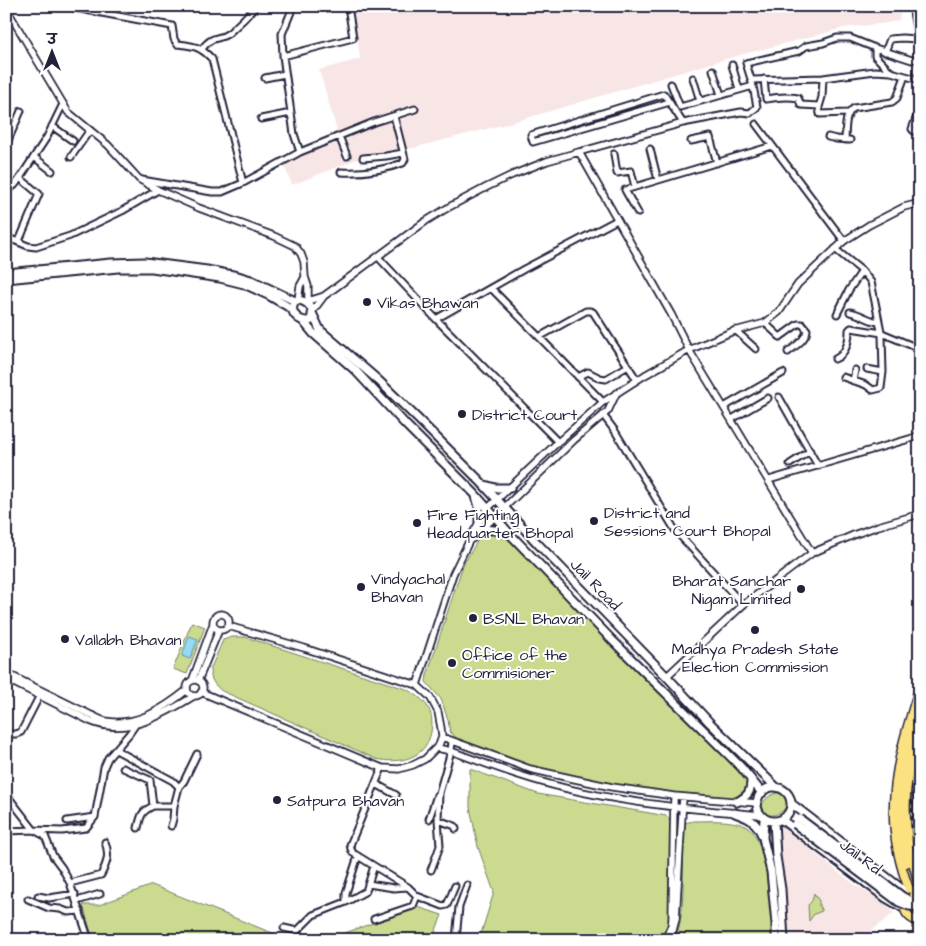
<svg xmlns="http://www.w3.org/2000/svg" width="926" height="946" font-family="'Architects Daughter','Playpen Sans Deva',sans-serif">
  <rect width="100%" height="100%" fill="#fff"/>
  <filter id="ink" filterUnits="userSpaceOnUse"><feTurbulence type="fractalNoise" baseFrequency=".02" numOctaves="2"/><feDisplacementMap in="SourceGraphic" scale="10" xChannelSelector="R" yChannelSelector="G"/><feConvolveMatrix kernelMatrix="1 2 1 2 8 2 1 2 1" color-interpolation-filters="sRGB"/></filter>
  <g filter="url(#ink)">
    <path fill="#f8e6e6" d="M353 6H902L899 20 887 23 844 28 729 58 510 123 413 148 365 156 292 185 281 158 337 131 319 70 360 59Z
      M783 827 786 829 838 872 857 886 885 903 894 913 866 935 857 940H788L784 878 774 830Z"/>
    <path fill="#cadb8f" stroke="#767e65" d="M493 524 746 779 751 797 748 800 661 794 541 771 462 743 450 732 448 720 441 699 426 682 427 675 463 565 481 535Z
      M192 622 205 627 187 674 173 669Z
      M232 637H245L406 689C425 699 435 710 431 732 426 759 399 764 376 759L222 691C215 686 210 679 210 670L223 640Z
      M470 769 538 794 667 816 673 826 671 903 668 925 661 940H479L494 892 478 847 470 807Z
      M777 793C803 797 775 827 761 810 762 800 768 796 777 793Z
      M693 821C710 821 730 819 746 826 769 838 773 916 773 940H674C686 922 683 860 683 836L685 823Z
      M152 885 290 940H93L83 905H99Z
      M814 893 819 901V906L822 911 814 914 809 921 808 905 812 901Z
      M418 907 442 915 434 935 452 940H325Z"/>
    <path fill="#95daf7" stroke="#6790ac" d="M189 636 198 639 190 659 182 656Z"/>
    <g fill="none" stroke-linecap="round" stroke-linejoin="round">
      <g stroke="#22223b" stroke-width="9">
        <path id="minor" d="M64 6 172 26 174 39 177 44C194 46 200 46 212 59L243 183
          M291 6V12L282 34 283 56 294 134 300 152
          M912 6 920 51
          M875 48V56L891 72
          M202 49C213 34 218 41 229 33 238 25 248 15 256 6
          M885 52 890 39 902 38 917 39
          M283 56 353 38 348 6
          M732 65 739 89
          M713 70 721 95
          M265 78 285 74
          M693 78 700 101
          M823 78 822 97 819 107 820 114 848 113
          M764 79 766 99C778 97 787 96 798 98L801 105 819 106
          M751 80 823 78 875 71 891 72 920 80
          M671 84 680 107 753 86
          M670 102 533 142 531 135 664 94 683 123
          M920 108 912 129 914 131 920 133
          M261 119 291 113
          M756 124 844 241
          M52 126 73 141
          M339 136 347 156
          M828 137 836 139 850 140
          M845 140C846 128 844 115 854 108L892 102 897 98 905 76
          M691 141 710 137 717 163
          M6 145 21 111
          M650 149 658 180
          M579 152 683 123 741 112 750 113 757 107 753 86 746 63 799 51 806 46 823 43 837 38H850L875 48 912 60 920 58
          M614 154 617 173 631 171 635 187
          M34 157 52 171
          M71 157 90 130
          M363 158 386 156 403 153
          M341 172C361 173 384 170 403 163L405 159 394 116
          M142 180 212 192H222L243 183 300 152 374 122 415 109
          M6 189 8 190 15 185 20 178 47 137 63 104
          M638 213 625 190 772 146
          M6 237 28 246 36 247 70 236 122 211 158 190
          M19 241 39 194 20 178
          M835 249 862 271 871 282 882 336 883 372 881 388 873 390 866 385 843 377
          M378 257 436 319 558 442
          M491 288 603 402
          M850 312C861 314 869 321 879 322
          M837 314 849 290 862 271
          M436 319 524 269 617 220
          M765 323 780 337 798 324H802L807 330C806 340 795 346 788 352
          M735 330 756 349
          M539 337 586 311H590L593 312 637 380
          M835 359C846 354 849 341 849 330L851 328 882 333 920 349
          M867 369 883 372
          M578 377 588 372 600 378 606 379 628 366
          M853 381 855 370
          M779 397 818 466
          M724 407 783 373
          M603 415 615 431 675 530 743 605
          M732 419 768 398
          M790 464 810 451
          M769 480 916 437 920 433
          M6 734H16L21 732 40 695
          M452 742 451 751 439 793 438 820 455 826 456 829
          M116 750 173 781 179 787 174 806 173 819 171 826
          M123 768 150 780 153 806H174
          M382 768 350 845 351 849 353 853 408 887 417 896 443 906 447 905 455 886
          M376 784 396 795
          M179 787 184 781 197 754
          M6 794 34 830 45 836 53 856 62 868 70 883 89 940
          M429 819 437 795
          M67 821 95 817
          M138 828C141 815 141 812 153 806
          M6 831 34 830 62 831 86 828 95 817 104 767 108 758 129 734 136 724
          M431 870 440 846 438 820
          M70 883 101 875C107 863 110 855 105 842
          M368 884 394 888 407 887
          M38 896 49 898 75 894
          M28 899 49 908 60 909 68 912 80 911
          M77 901 100 894
          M346 902V893L358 856
          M374 919 413 906 417 896
          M284 928 297 931 313 915 346 902 366 891 374 866
          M456 940 459 907 467 885"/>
      </g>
      <g stroke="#22223b" stroke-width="9">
        <path id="tertiary" d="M6 8 68 112 108 145 139 179 158 190 199 208 274 236 295 246 301 254 304 262 305 277 308 286V304
          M298 300 300 286 305 277
          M305 302 324 296 426 221 449 207 487 187 512 175 547 161 579 152 671 314 689 350 812 553
          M312 312 324 296
          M472 539 574 440 608 411 616 394
          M213 622a8 8 0 1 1 16 0a8 8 0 1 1-16 0Z
          M6 673 91 715C96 717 100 720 105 721 136 727 165 708 187 690
          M667 676 743 605 812 553 856 534 878 526 920 514
          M6 679 90 721C127 737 163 715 194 696
          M187 688a8 8 0 1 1 16 0a8 8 0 1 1-16 0Z
          M192 681 213 624
          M198 681 219 630
          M417 685 453 574 474 531 488 508 558 442 603 402 645 375 689 350 731 332 765 323 779 312 798 284 844 241 869 225 904 207 920 203
          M201 692 382 768 399 769 413 765 425 759 439 745 442 737 441 728 438 712 430 697 417 685 304 648 228 626
          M442 737 530 769 570 778 612 787 674 796 757 803
          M437 748 451 751C494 767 538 783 582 792 641 805 702 810 761 815
          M665 940 671 926 672 920 674 796
          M669 940 672 934 676 919 683 797"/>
      </g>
      <g stroke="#22223b" stroke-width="11">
        <path id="secondary" d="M6 273 111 263 145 262 207 270 238 276 251 280 295 301
          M6 279 118 268H152L220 278 244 284 268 295 292 309
          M298 300C309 301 316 311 310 321 298 322 288 312 295 301Z
          M313 315 320 330 379 381 420 421 480 481 539 545 671 681 710 723 776 787
          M303 321 313 333 355 370 406 425 475 494 510 534 612 640 741 767 762 793
          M485 485 495 488H510
          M476 496 479 507V523
          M482 529 494 530 509 534
          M757 804a17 17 0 1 1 34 0a17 17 0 1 1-34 0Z
          M737 802C749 795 751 792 751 779
          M792 804 910 895
          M735 813C749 818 756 821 762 835
          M764 818 763 838 771 872 776 924V940
          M782 820 886 898 905 909
          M774 821 776 856 781 889 784 940"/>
      </g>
      <g stroke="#22223b" stroke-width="11">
        <path id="primary" d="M920 731C915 745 910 760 908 776 902 813 908 851 920 886
          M920 782 917 809 920 845
          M906 863C900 834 898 803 903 774 906 751 914 729 920 707
          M920 892C899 893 900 919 920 921
          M911 894C898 862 891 825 895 790 898 755 910 719 920 686"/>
      </g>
      <use href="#minor" stroke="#fff" stroke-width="5"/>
      <use href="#tertiary" stroke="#fff" stroke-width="5.5"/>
      <use href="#secondary" stroke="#fff" stroke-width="7"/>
      <use href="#primary" stroke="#fbe180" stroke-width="8"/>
      <g stroke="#22223b" stroke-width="3">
        <path id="rail" d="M920 757C910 794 908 833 920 871"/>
      </g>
      <use href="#rail" stroke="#fff" stroke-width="1" stroke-dasharray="4" stroke-linecap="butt"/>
      <g stroke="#22223b" stroke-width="11" stroke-linecap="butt">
        <path id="secondary-bridge" d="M800 819 903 897 909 900H920
          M795 824 899 902 909 906 920 907"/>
      </g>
      <g stroke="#22223b" stroke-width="11" stroke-linecap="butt">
        <path id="primary-bridge" d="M913 891 920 911"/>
      </g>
      <use href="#secondary-bridge" stroke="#fff" stroke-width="7"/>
      <use href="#primary-bridge" stroke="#fbe180" stroke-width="8"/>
    </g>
  </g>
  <g fill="#22223b" stroke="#fff" stroke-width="2">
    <circle cx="367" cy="302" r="5"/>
    <circle cx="462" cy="414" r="5"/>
    <circle cx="594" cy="521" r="5"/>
    <circle cx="417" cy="523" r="5"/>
    <circle cx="361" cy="587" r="5"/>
    <circle cx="801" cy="589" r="5"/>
    <circle cx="473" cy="618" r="5"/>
    <circle cx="755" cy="630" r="5"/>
    <circle cx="65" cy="639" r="5"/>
    <circle cx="452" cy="663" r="5"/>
    <circle cx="277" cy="800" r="5"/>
  </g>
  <g text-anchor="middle" stroke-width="4" stroke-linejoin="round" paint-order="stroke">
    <g font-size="16" fill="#22223b" stroke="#fff" text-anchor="start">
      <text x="377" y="308">Vikas Bhawan</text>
      <text x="472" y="420">District Court</text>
      <text x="604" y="518">District and<tspan x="604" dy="18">Sessions Court Bhopal</tspan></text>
      <text x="427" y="520">Fire Fighting<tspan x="427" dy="18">Headquarter Bhopal</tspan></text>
      <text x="371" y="584">Vindyachal<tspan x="371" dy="18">Bhavan</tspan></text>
      <text x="791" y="586" text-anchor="end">Bharat Sanchar<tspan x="791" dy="18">Nigam Limited</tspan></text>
      <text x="483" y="624">BSNL Bhavan</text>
      <text x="75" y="645">Vallabh Bhavan</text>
      <text x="755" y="654" text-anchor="middle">Madhya Pradesh State<tspan x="755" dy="18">Election Commission</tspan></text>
      <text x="462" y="660">Office of the<tspan x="462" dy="18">Commisioner</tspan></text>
      <text x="287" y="806">Satpura Bhavan</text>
    </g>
    <g font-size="16" fill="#22223b" stroke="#fff">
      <text transform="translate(596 584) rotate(46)" y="6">Jail Road</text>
      <text transform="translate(861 856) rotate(37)" y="6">Jail Rd</text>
    </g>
  </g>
  <rect width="926" height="946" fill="none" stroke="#fff" stroke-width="25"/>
  <rect x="12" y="12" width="901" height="921" fill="none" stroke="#22223b" stroke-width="2" filter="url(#ink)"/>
  <g transform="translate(52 52)" stroke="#ffffff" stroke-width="4" paint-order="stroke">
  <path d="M0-4L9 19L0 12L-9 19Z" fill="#22223b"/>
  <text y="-8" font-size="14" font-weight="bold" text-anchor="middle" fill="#22223b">उ</text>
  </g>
</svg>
